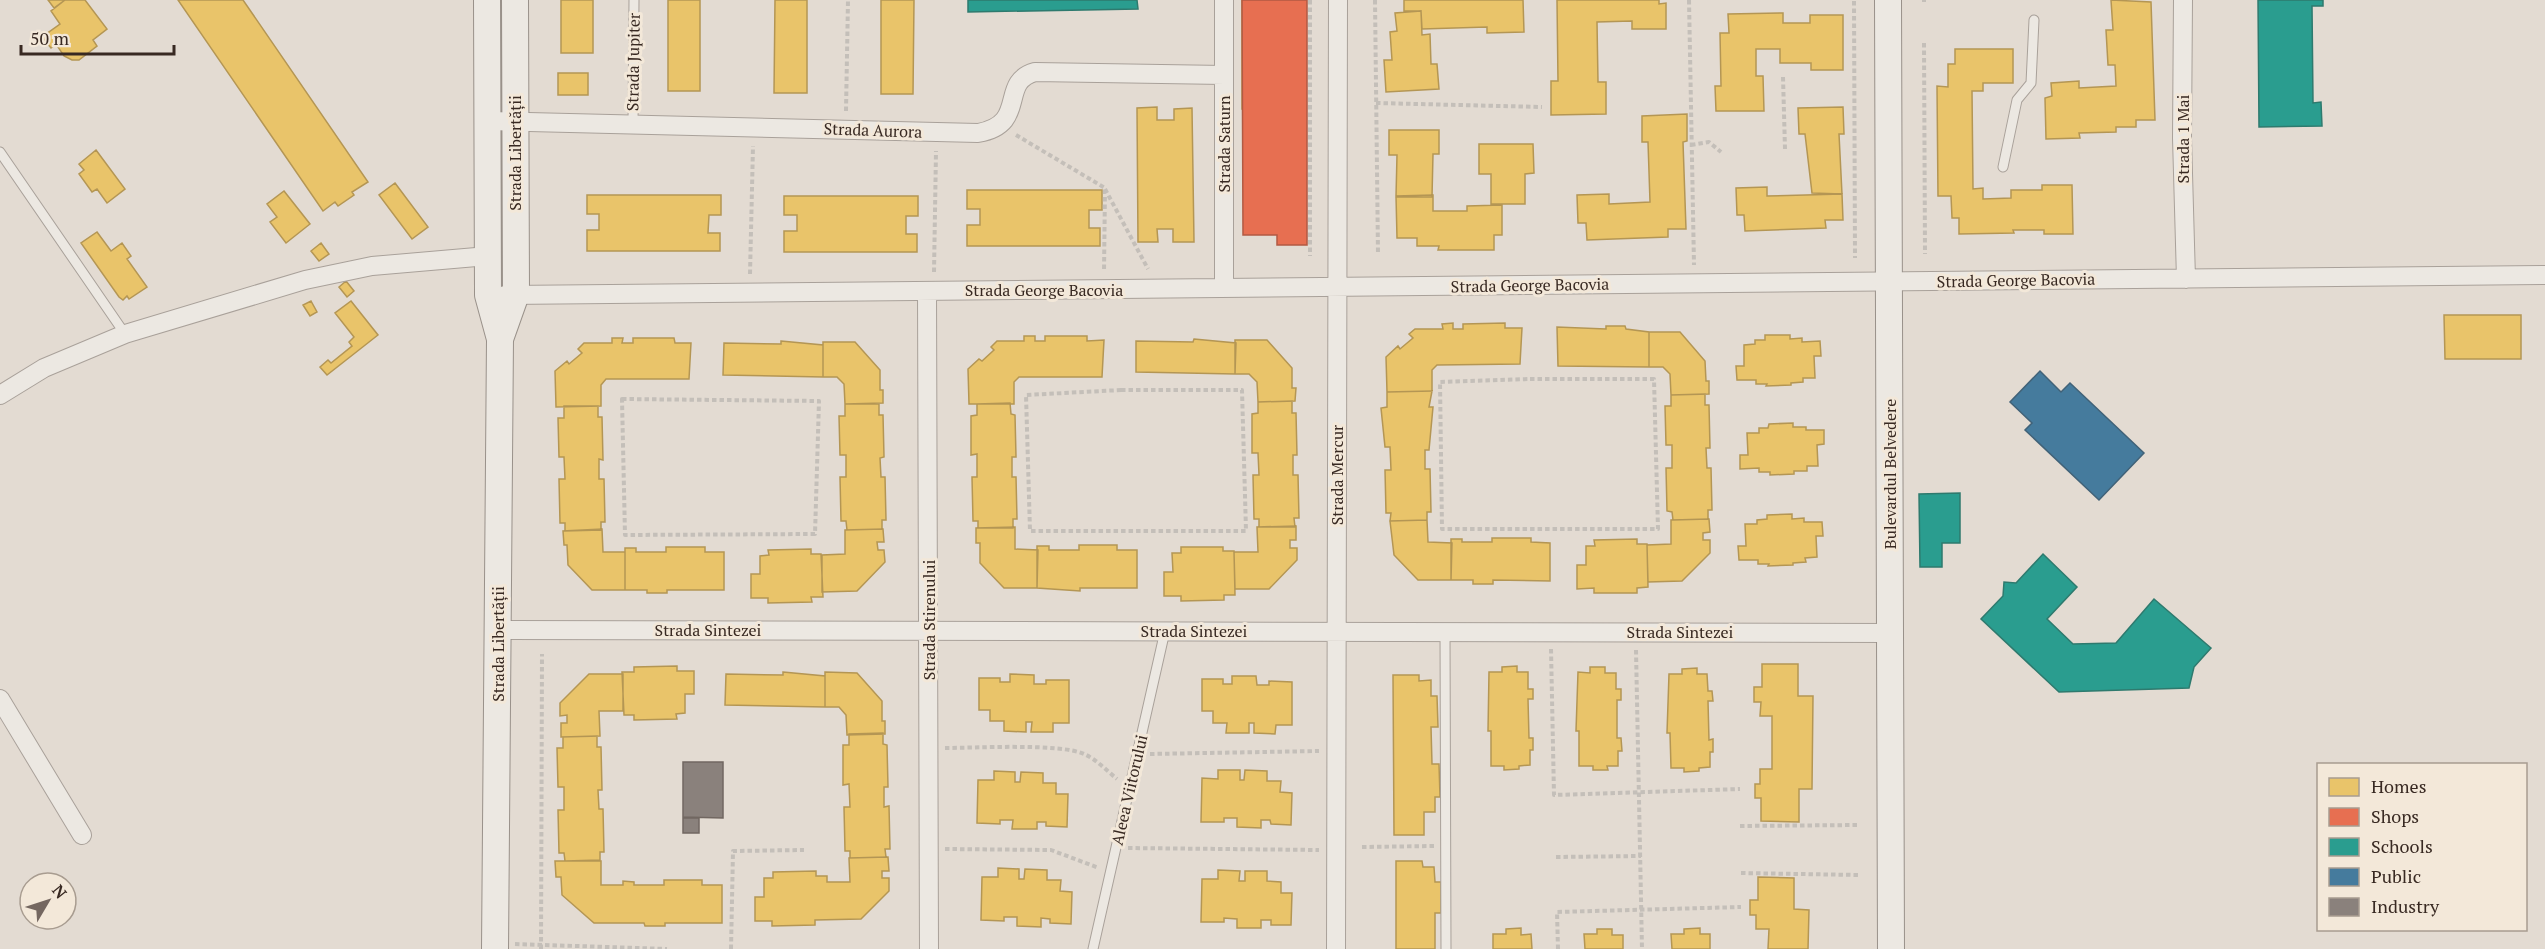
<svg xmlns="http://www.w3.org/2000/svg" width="2545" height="949" font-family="'PT Serif',serif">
  <rect width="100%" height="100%" fill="#e3dbd2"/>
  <path fill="#e9c46a" stroke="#b49654" stroke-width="1.5" d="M48 0H65L54 8Z
    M65 0H85L107 29 93 40 97 46 79 60H72L64 56 56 44 51 48 42 37 60 24 51 11Z
    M178 0H243L368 182 352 192 354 195 338 206 335 202 323 211Z
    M561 0H593V53H561Z
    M668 0H700V91H668Z
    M775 0H807V93H774Z
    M881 0H914L913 94H881Z
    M1242 0H1296V110L1275 109V97H1259V109H1242Z
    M1404 0H1523L1524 32 1487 33V27L1422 29 1421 11H1404Z
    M1557 0H1659V4L1666 3V29H1632V21L1597 22 1598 82H1606V114L1551 115V81H1558Z
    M2111 0 2151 2 2155 120H2136V127H2116V132L2079 133 2080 138 2046 139 2045 98 2052 96 2051 83 2079 81V88L2116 86 2115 65H2108L2106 30H2113Z
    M1421 11 1422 35 1430 34 1431 64H1437L1439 89 1386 92 1384 60H1392L1390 32 1397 31 1395 13Z
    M1783 13V23H1810V15H1843V70H1811V63H1780V49H1756V76H1763L1764 111H1716L1715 86H1721L1720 33H1729L1728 14Z
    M1955 49H2013V83H1983V91H1972L1973 189 1983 188V199L2011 198V190H2042V185H2072L2073 234H2044V230H2013L2014 233 1959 234V218H1952L1951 196H1938L1937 86 1948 87V64H1955Z
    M558 73H588V95H558Z
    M1157 107V120H1174V109L1192 108 1194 242H1173V229H1157L1158 242H1138L1137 108Z
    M1843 107 1844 134H1839L1842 194 1812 193 1805 134H1799L1798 108Z
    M1687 114V141L1683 142 1686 229H1668V237L1587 240 1586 223H1578L1577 195 1609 194V204L1650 202 1648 142H1642V116Z
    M1389 130H1439V154H1433L1432 197H1396L1397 155H1389Z
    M1479 144H1533L1534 173 1525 174V204H1491V174H1479Z
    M96 150 125 189 107 203 97 189 92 192 79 174 84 170 79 164Z
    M395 183 428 227 412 239 379 195Z
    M1767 187V196L1842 194 1843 220H1825L1826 228 1745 231 1744 215H1737L1736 188Z
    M967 190H1102V210H1089V228H1100V246H967V225H980V209H967Z
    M284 191 310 224 286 243 270 222 277 217 267 204Z
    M587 195H721V215H709L708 233H720V251H587V230H599V214H587Z
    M1433 195V211H1467V206L1502 205V235H1494V250H1438L1439 246H1417V238H1397L1396 196Z
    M784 196H918V216H906V234H917V252H784V231H797V215H784Z
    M97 232 111 251 122 243 131 256 127 259 147 287 129 299 127 296 123 300 119 297 81 243Z
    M321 243 329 254 319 261 311 251Z
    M346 281 354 291 347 297 339 287Z
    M311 301 317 312 310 316 303 305Z
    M351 301 378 335 327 375 320 367 328 360 331 363 352 346 349 342 354 337 335 313Z
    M2444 315H2521V359H2445Z
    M1453 323V329H1463V324L1505 323V328H1522L1520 364 1437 365 1432 370V391L1387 392 1386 357 1398 346 1400 349 1413 338 1409 334 1415 329H1443L1442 324Z
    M1606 326H1625L1626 329 1649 332V367L1558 366 1557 327 1606 329Z
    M1649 332H1680L1705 361 1706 381H1709V394L1671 395 1670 374 1663 367H1649Z
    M1765 335H1790V339L1802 338V342L1820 341 1821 356H1814L1815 378H1803V382L1791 383V385L1766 386 1767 384H1756V380H1737L1736 366H1744V345L1755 344V340H1765Z
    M1024 336H1035V341H1045V336H1087V341L1104 340 1102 377H1019L1014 382V404H969L968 369 979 359 982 361 994 350 991 347 997 341H1024Z
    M612 338H623L622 343H633V338H674L675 343H691L689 379H606L601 385V406L556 407 555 371 567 361 569 364 582 353 578 349 584 343H612Z
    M1194 339 1236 343 1235 374 1136 372V341L1193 342Z
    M1235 340H1267L1292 368V388H1296L1295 401 1258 402 1257 382 1249 374H1235Z
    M781 341 823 345V377L723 375 724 343 781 344Z
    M823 342H855L880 370V390H883V403L845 404 844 384 837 377H823Z
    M1432 391 1429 407H1433L1429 450H1425V469H1430L1431 512H1427V520L1390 521 1391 513H1386L1385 470H1391L1390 447H1385L1381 408 1387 407V392Z
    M1705 394V405H1709L1710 448H1706L1707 468H1711L1712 510H1708V519L1673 520 1672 512 1667 511 1666 468H1672V445H1666L1665 406H1671V395Z
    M1292 401V413H1296L1297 455H1293V475H1298L1299 518H1294L1295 527H1259V519H1254L1253 475H1259L1258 453H1252V414L1258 413V402Z
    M1010 403 1011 414 1015 415 1016 457H1012V477H1016L1017 519H1013V528H978V521H973L972 477H977V454L971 455V416L977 415V404Z
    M845 404H879V415H883L884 457 880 458 881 477H885L886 520H882V529L847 530 846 521H841L840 477H846V455H840L839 416H845Z
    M564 406H598V417H602L603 460 599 459V479H604L605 522H601V530L565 531V523H560L559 479H565L564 457H559L558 418H564Z
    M1793 423V427H1806V430H1824V444L1817 445 1818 466H1807V471H1794V474L1770 475V472H1759V468L1740 469V455H1748L1747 433H1759V428H1768L1769 424Z
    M1792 514V519L1804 518V522H1822L1823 536H1816L1817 557 1805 558 1806 562 1793 563V565L1768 566 1769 564H1758V560H1739L1738 546H1746L1745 524H1757V520L1767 519V515Z
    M1709 519 1710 532 1703 533V540H1710V553L1682 581 1648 582 1647 545 1671 544V520Z
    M1427 520 1428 542 1452 543 1451 580H1418L1394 555 1390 521Z
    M1296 526V540H1290V548H1297V560L1269 589H1235L1234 552H1258L1257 527Z
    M1015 527V549L1038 550 1037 588H1004L980 563V543H976V528Z
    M602 529 603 552H625V590H592L568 565 567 545H564L563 531Z
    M883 529 884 542H877L878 550H884L885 562 857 591 822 592V555L845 554V530Z
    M1492 538H1531V542L1550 543V581L1493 580V584H1473V580H1451V539H1462V542H1492Z
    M1637 539V544H1647L1648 587 1637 588V593H1594V588L1577 589V565H1586V546H1595L1594 540Z
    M1079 545H1117V550H1137V588H1080V591L1037 588V546H1049V550H1079Z
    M666 547H705V552H724V590H667V593H647V590H625V548H636V552H666Z
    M1181 547H1223V551H1234L1235 595H1224V600L1181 601V596H1164V572H1173L1172 553H1181Z
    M811 549V554H821L823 597H811L812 602 768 603V598H751V574H760V556L769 555 768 550Z
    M1762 664H1798V696H1813L1812 789H1799V822L1761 821V798H1755V784H1760V769H1772V716H1760L1761 702H1754V687H1762Z
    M677 666V671H694V694H685V713L676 714 677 719 634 720V715H624L622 672H634V667Z
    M1517 666V672H1528V689H1533V699H1528L1529 738H1533V750H1530V765L1519 766V769L1504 770V766H1491V731H1488L1489 672H1502V667Z
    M1590 667H1605V673H1616V689H1621V700H1617V738H1621L1622 751H1618V766H1607L1608 770H1593V766H1579V731H1576L1578 672 1590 673Z
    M1697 668V674H1707L1708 691H1712L1713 701H1708L1709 740 1713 739V752H1710V767L1699 768V771L1684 772V768H1671L1670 733H1667L1669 674H1682V669Z
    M783 672 825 676V707L725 705 726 674 783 675Z
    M825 672 857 673 882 701V721H885V734L847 735 846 715 839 707H825Z
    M589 674H623V711H599L600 736 561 737V723H567V715L560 716V703Z
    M1010 674 1034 675V684H1046V680H1069V723H1053V732H1031L1032 722H1026V732L1004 731V721H990V710H979V678H1000V682H1010Z
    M1393 675H1419V681L1431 680V696H1437L1438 727H1431L1432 764H1439L1440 797H1435V812H1424V835H1394Z
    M1232 676H1256L1257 685H1269V681L1292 682V725H1276L1275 734 1254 733V723H1249V733H1226L1227 723H1213V711H1202V679H1223V684H1232Z
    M883 733V744L887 745 888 787H884V807L889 806 890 849H885L886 857 850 858V851H845L844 807H850L849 784 843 785V745H849V734Z
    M597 736V747H601L602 790H598L599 809H603L604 852H600V860L565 861 564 853H559L558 810H564V787H558L557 748H563V737Z
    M1218 770H1240V780H1244L1245 770 1267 771V781H1281L1280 792 1292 793 1291 825 1271 824 1270 820H1261V828L1237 827V818H1224V822H1201L1202 778 1218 779Z
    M994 771 1015 772V782H1020L1021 772 1043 773V783H1056V794H1068L1067 827 1046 826V822H1037V829H1012L1013 820H1000V824L977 823 978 780H994Z
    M888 857 889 871H882V878H889V891L861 919 815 920V925L772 926V921H755V897H764V878H773V872L816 871V876H827V882H850L849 858Z
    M555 861H601V885H623V881L634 882V885H664V880H702V885H722V923H665V926H645L644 923H594L562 895 561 877H556Z
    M1396 861H1422L1423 867H1434L1435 882H1441V913H1435V949H1396Z
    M998 868 1019 869V879H1024L1025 869 1047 870V880H1061L1060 891 1072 892 1071 924 1050 923V919L1041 918V927L1017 926V917H1004V921L981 920 982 877H998Z
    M1218 870 1240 871 1239 881H1245V871H1267V881L1281 882V893H1292L1291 925H1271V920H1261V928H1237V919L1224 918V922H1201L1202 879H1218Z
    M1758 877 1794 878V909L1809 910 1808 949H1768L1769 929H1756V915H1750V900H1758Z
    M1521 928V935L1531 934 1532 949H1493V934H1506V929Z
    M1700 928V934H1710V949H1672L1671 934H1684V929Z
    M1597 929H1612V935H1623V949H1585L1584 934H1597Z"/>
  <path fill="#e76f51" stroke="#b25a43" stroke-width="1.5" d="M1242 0H1307V245H1277V235H1243Z"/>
  <path fill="#2a9d8f" stroke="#2e7a6e" stroke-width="1.5" d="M968 0H1137L1138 9 968 12Z
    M2258 0H2323V6H2312L2313 103 2321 102 2322 126 2259 127Z
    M1960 493V543H1942V567H1920L1919 494Z
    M2043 554 2077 587 2047 619 2073 644 2116 643 2154 599 2211 648 2194 667 2189 688 2059 692 1981 619 2003 596 2004 582 2016 583Z"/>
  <path fill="#457b9d" stroke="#416278" stroke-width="1.5" d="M2040 371 2061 392 2070 383 2144 453 2099 500 2025 430 2032 423 2010 402Z"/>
  <path fill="#8a817c" stroke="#716761" stroke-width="1.5" d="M683 762H723V818L683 817Z
    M683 818H699V833H683Z"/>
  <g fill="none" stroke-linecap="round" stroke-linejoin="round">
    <g stroke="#a9a19a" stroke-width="11">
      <path id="lane" d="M633 124 634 0
        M0 152 125 334
        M2003 167 2017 100 2031 83 2034 20
        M1445 631 1446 949
        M1093 949 1165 631"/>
    </g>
    <g stroke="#a9a19a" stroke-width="20">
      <path id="street" d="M1224 0V288
        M2183 0 2182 138 2186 279
        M487 121 978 133C1029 124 998 82 1035 72L1224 75
        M927 291 929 949
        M505 295 2545 275
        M0 395 44 368 125 334 305 280 372 266 488 256
        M498 630 1890 633
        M0 699 82 835
        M1336 949 1338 0"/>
    </g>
    <g stroke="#99918a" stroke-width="28">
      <path id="secondary" d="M487 0 488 295 500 339 495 949
        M1888 0 1891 949
        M500 339 516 294 515 0"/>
    </g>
    <path stroke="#c4bfb9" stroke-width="4" stroke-dasharray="4.5 3" stroke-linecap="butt" d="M1310 0V256
      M1375 0 1378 254
      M1689 0 1694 265
      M1924 0V2
      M1854 1 1855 258
      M1924 43 1925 254
      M1783 77 1785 149
      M1376 103 1542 107
      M846 111 848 0
      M1016 135 1105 188 1104 272
      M1691 145 1709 142 1721 152
      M1105 189 1148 269
      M934 272 936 151
      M750 274 753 146
      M1530 379H1654L1658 529H1442L1440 382Z
      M1121 390H1242L1246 531H1030L1026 395Z
      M622 399 819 401 815 534 625 535Z
      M1551 649 1554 795 1740 789
      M1636 650 1642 949
      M945 748C975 748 1060 743 1084 754 1096 759 1107 771 1117 779
      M1150 754 1319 751
      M1740 826 1859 825
      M1362 847 1434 846
      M1128 848 1319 850
      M945 849 1051 850 1099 868
      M1556 857 1641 856
      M1741 873 1859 875
      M515 944 667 949
      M541 949 542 654
      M731 949 733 851 804 850
      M1558 949 1557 912 1741 907"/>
    <use href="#lane" stroke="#ece8e2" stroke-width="9"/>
    <use href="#street" stroke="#ece8e2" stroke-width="18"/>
    <use href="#secondary" stroke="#ece8e2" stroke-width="26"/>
  </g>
  <g text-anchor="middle" stroke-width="6" stroke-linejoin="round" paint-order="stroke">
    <g font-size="16" fill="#382922" stroke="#f3e8d9">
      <text transform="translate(633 62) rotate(-89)" y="6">Strada Jupiter</text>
      <text transform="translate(873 130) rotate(2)" y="6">Strada Aurora</text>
      <text transform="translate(2183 139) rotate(-90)" y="6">Strada 1 Mai</text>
      <text transform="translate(1224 144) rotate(-90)" y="6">Strada Saturn</text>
      <text transform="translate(515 153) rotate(-90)" y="6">Strada Libertății</text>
      <text transform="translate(2016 280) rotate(-1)" y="6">Strada George Bacovia</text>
      <text transform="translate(1530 285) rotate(-1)" y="6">Strada George Bacovia</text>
      <text x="1044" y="296">Strada George Bacovia</text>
      <text transform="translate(1890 474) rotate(-90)" y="6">Bulevardul Belvedere</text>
      <text transform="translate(1337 475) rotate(-90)" y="6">Strada Mercur</text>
      <text transform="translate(929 620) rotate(-90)" y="6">Strada Stirenului</text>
      <text x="708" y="636">Strada Sintezei</text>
      <text x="1194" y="637">Strada Sintezei</text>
      <text x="1680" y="638">Strada Sintezei</text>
      <text transform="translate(498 644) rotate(-90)" y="6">Strada Libertății</text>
      <text transform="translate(1129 790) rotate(-77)" y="6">Aleea Viitorului</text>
    </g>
  </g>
  <rect x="2317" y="763" width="210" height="168" fill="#f3e8d9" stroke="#a89c90" stroke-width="1.5"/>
  <rect x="2329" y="778" width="30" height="18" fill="#e9c46a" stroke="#a89c90" stroke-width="1.5"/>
  <text x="2371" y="793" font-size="18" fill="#382922">Homes</text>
  <rect x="2329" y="808" width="30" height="18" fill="#e76f51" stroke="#a89c90" stroke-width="1.5"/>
  <text x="2371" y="823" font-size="18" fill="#382922">Shops</text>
  <rect x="2329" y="838" width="30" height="18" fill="#2a9d8f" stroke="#a89c90" stroke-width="1.5"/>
  <text x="2371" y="853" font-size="18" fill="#382922">Schools</text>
  <rect x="2329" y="868" width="30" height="18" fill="#457b9d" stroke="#a89c90" stroke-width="1.5"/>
  <text x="2371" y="883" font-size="18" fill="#382922">Public</text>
  <rect x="2329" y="898" width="30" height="18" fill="#8a817c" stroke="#a89c90" stroke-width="1.5"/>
  <text x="2371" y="913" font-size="18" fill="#382922">Industry</text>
  <g transform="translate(48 901) rotate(51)"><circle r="28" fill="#f3e8d9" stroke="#a89c90" stroke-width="1.5"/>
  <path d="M0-4.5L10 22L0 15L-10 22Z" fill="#746760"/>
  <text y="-9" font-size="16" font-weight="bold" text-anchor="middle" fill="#382922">N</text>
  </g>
  <path d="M21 45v9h153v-9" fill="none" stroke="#382922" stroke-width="3"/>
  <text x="30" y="45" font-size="18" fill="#382922" stroke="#f3e8d9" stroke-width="4.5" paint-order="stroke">50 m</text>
</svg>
